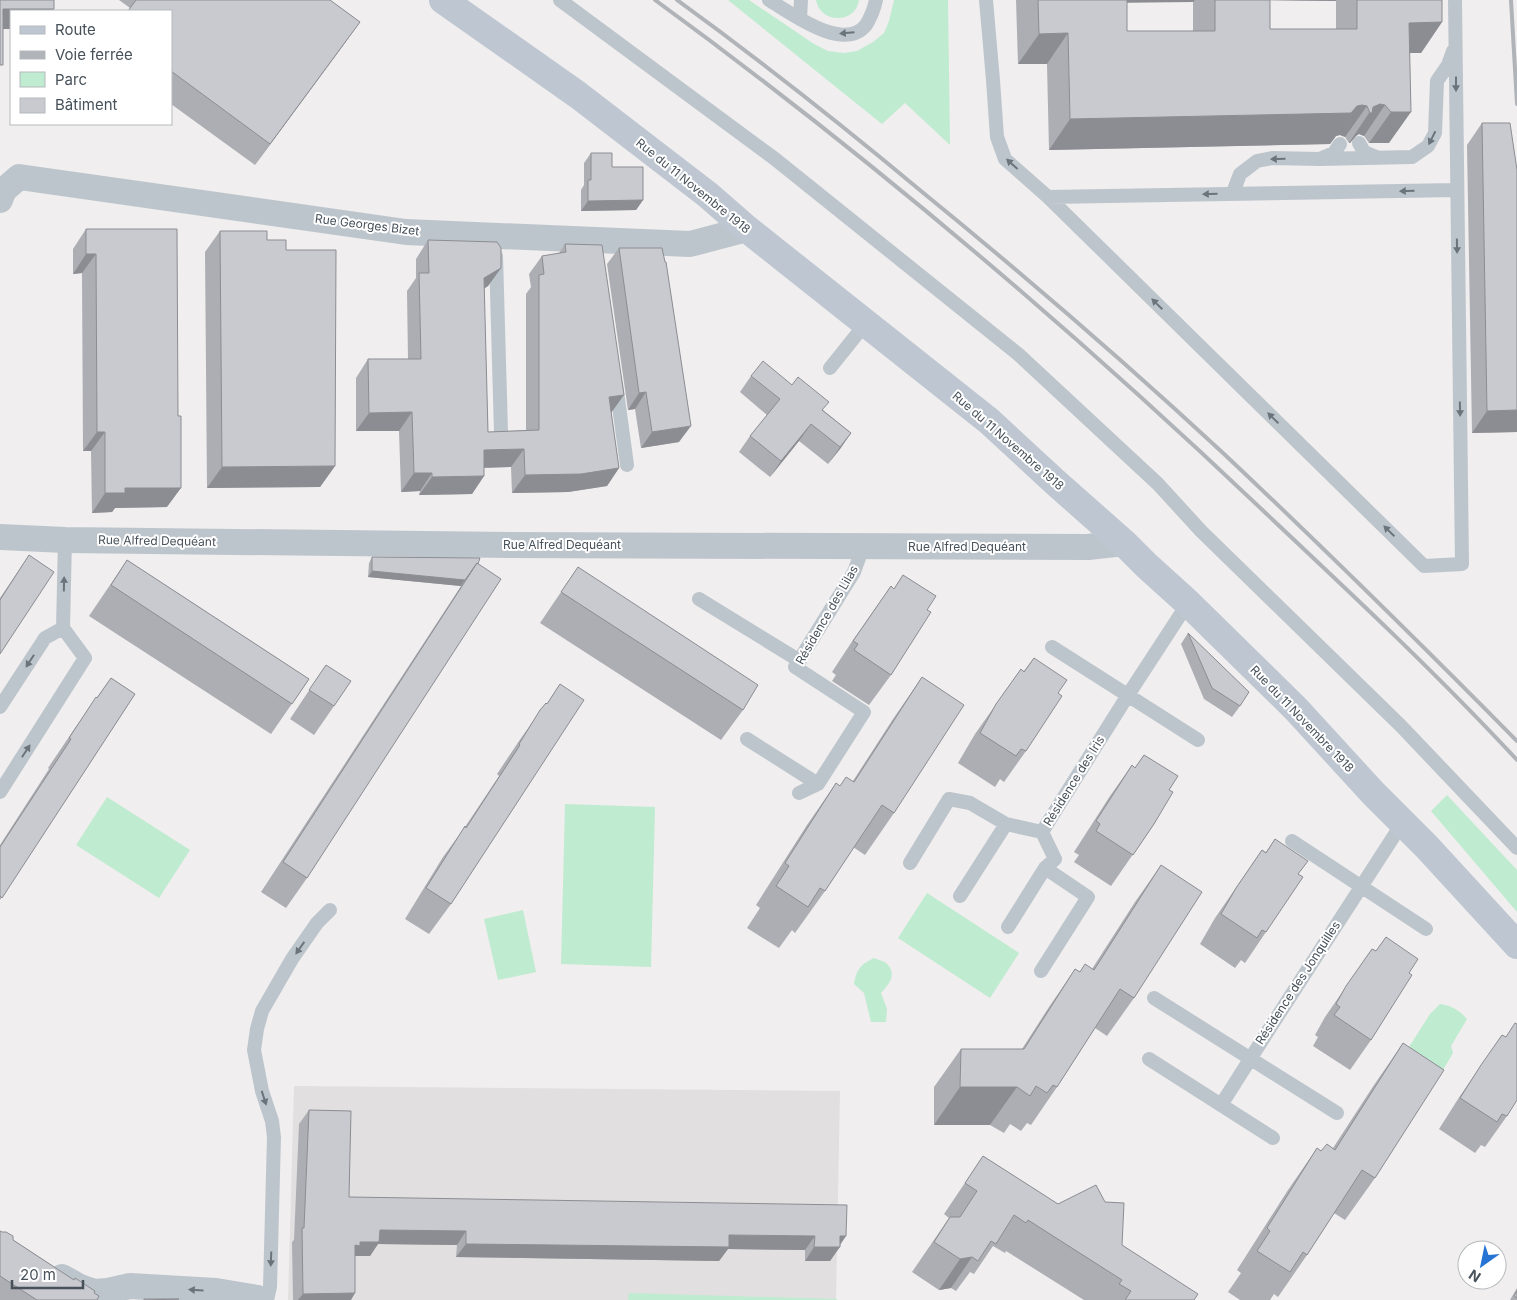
<svg xmlns="http://www.w3.org/2000/svg" width="1517" height="1300" font-family="Inter,sans-serif">
  <rect width="100%" height="100%" fill="#f0eeee"/>
  <path fill="#e1dfdf" d="M294 1086 840 1091 836 1300H288Z"/>
  <path fill="#bfebd0" d="M728 0H749L814 44 828 51 844 53 857 51 873 42 884 33 889 21 894 0H948L950 145 905 103 882 124Z
    M816 0H859C856 24 820 24 816 0Z
    M1447 795 1517 870V912L1431 811Z
    M107 797 190 850 159 898 76 845Z
    M565 804 655 807 651 967 561 964Z
    M927 893 1019 953 990 998 898 938Z
    M523 910 536 972 498 980 484 919Z
    M874 958C878 960 884 961 886 963 898 974 889 984 881 993L887 1009 886 1022H871L864 993 854 984C857 969 860 965 874 958Z
    M1440 1004C1452 1006 1459 1010 1467 1019L1451 1046 1453 1053 1440 1075 1410 1062 1409 1047 1430 1014Z
    M629 1293 837 1299V1300H628Z"/>
  <g fill="none" stroke-linecap="round" stroke-linejoin="round">
    <path stroke="#bdc5cc" stroke-width="14" d="M560 0 775 159 1018 354 1158 484 1201 531 1401 726 1517 848
      M769 0C791 13 844 53 866 25 871 17 874 9 876 0
      M986 0 993 80 997 137 1005 159 1048 197 1424 566 1462 564 1455 0
      M800 19 801 0
      M1359 143 1364 152 1376 157
      M1322 158 1334 153 1340 144
      M1231 194 1234 190 1240 174 1257 161 1272 158 1319 159 1412 157 1428 146 1435 133 1437 81 1448 65 1453 51
      M1048 197 1456 190
      M496 256 501 432
      M830 368 866 323
      M616 384 627 465
      M699 599 800 661
      M1052 647 1198 740
      M0 707 45 638 63 628
      M747 739 818 784
      M0 792 85 658 63 628 65 540
      M799 793 818 784 864 712 795 667 854 572 863 547
      M1292 841 1426 929
      M910 863 949 799 970 803 1006 824 1042 832
      M960 896 1006 824
      M1008 927 1045 868
      M1041 971 1088 897 1045 868 1055 859 1042 832 1128 695 1188 603
      M1154 998 1337 1113
      M1149 1059 1273 1138
      M1221 1105 1268 1031 1403 822
      M267 1300 270 1287 274 1137 272 1121 262 1091 254 1050 257 1029 262 1011 292 959 317 923 330 910"/>
    <path stroke="#bdc5cc" stroke-width="26" d="M0 200 4 190 19 177 406 232 690 244 747 229
      M0 537 65 540 510 545 1088 547 1124 543
      M62 1277 80 1287 94 1292 108 1291 130 1286 216 1291 258 1298 260 1300"/>
    <path stroke="#bdc6d1" stroke-width="28" d="M443 0 578 95 708 195 747 229 989 421 1055 482 1124 543 1146 565 1188 603 1296 709 1373 793 1427 847 1517 945"/>
    <path stroke="#b0b3b8" stroke-width="4" d="M655 0C873 159 1079 335 1274 521 1357 599 1440 677 1517 760
      M677 0C761 61 842 125 921 191 1024 275 1126 363 1223 453 1323 547 1421 644 1517 741
      M1511 0 1517 104"/>
  </g>
  <path fill="#acaeb3" fill-rule="evenodd" d="M119 0H330L360 22 255 165 171 104V11L130 8Z
    M1016 0H1442V22L1421 53H1409L1389 143H1369L1364 136 1359 134 1356 136 1350 143H1349L1345 137 1340 135 1336 136 1330 144 1049 150 1047 64H1018ZM1270 0 1336 1V29H1270ZM1127 2H1193V31H1127Z
    M1482 123 1517 170V432L1472 433 1467 145Z
    M591 153 612 167 643 200 636 210 581 211V190L584 185V163Z
    M86 229H177L167 507 115 508 112 512 92 513 91 451H83L82 273 73 274V249Z
    M220 231 267 240 286 250 335 466 320 487 207 488 205 252Z
    M428 240 501 268 488 286 484 289 488 432 526 430V294L531 287 529 274 542 256 559 253 565 244 611 412 619 468 607 486 568 492 512 493 511 467 484 468V476L472 494 419 495 420 491 401 492 399 431H356V378L368 359H408L407 291 416 278V259Z
    M619 248 679 442 641 448 635 409 628 410 607 264Z
    M751 376 823 410 851 433 840 449 828 464 799 441 770 477 739 452 750 436 767 415 740 392Z
    M29 555 0 654V598Z
    M372 557 480 558 307 878 286 908 261 892 461 586 368 577 369 563Z
    M127 560 309 679 271 734 89 616Z
    M578 567 743 710 721 740 540 623Z
    M903 575 927 610 891 675 869 705 832 681 836 675 832 672 851 643 891 586 894 589Z
    M1188 633 1240 706 1232 717 1204 699 1181 644Z
    M1034 658 1058 693 1026 751 1004 782 1000 779 995 787 958 763 975 734 1021 669 1024 671Z
    M326 665 334 706 314 735 290 719Z
    M922 677 894 813 865 855 853 847 825 891 795 933 792 930 779 948 747 928 760 908 756 905 807 825 836 783 840 786 853 781 893 719Z
    M111 678 135 694 0 900V845L49 769 48 768 75 728Z
    M560 684 451 904 429 934 405 919 443 857 465 827 499 776 497 774 519 741 546 703 547 704Z
    M1144 755 1169 790 1154 824 1111 886 1074 862 1079 855 1074 852 1110 796 1132 765 1135 768Z
    M1275 839 1298 874 1266 932 1245 963 1241 960 1235 968 1200 944 1215 918 1262 850 1266 852Z
    M1161 865 1134 998 1107 1036 1095 1028 1057 1087 1031 1125 1027 1123 1021 1131 1010 1124 1004 1133 990 1125H934V1087L961 1049H1022L1049 1007 1075 969 1080 972 1092 969 1135 902Z
    M1386 937 1409 973 1371 1040 1350 1070 1313 1046 1318 1037 1315 1035 1325 1017 1372 949 1376 951Z
    M1502 1035 1507 1116 1485 1147 1481 1145 1475 1153 1439 1129 1460 1096Z
    M1403 1043 1375 1178 1345 1220 1334 1213 1307 1255 1278 1297 1274 1294 1270 1300H1240L1228 1292 1241 1273 1237 1270 1288 1190 1317 1148 1321 1151 1333 1148 1374 1085Z
    M309 1110 349 1197 846 1236 830 1261H805V1250L728 1249 719 1261 456 1257 457 1245 378 1244 370 1256H355L351 1300H293L292 1242 294 1240 299 1124Z
    M983 1156 1122 1245 1194 1300H1084L1006 1251 1005 1253 993 1246 974 1274 970 1272 956 1291 951 1288 939 1290 912 1272 949 1218 944 1214Z
    M0 1231 94 1293 97 1300H0Z
    M1517 1288V1300H1510Z"/>
  <path fill="#8c8d92" d="M1107 0H1195L1193 2 1106 3Z
    M1248 0H1336V1Z
    M3 9H54L52 11H11V29H0Z
    M360 22 345 43 255 165 270 144Z
    M1442 22 1421 53H1387L1409 23Z
    M1068 33 1047 64H1018L1039 34Z
    M1380 104 1385 105 1364 136 1359 134 1356 136 1350 143H1349L1373 107Z
    M1362 105 1367 106 1345 137 1340 135 1336 136 1330 144 1049 150 1070 119Z
    M1391 112H1411L1389 143H1369Z
    M643 200 636 210 581 211 588 201Z
    M86 254H96L82 273 73 274Z
    M501 268 488 286 471 296 484 278Z
    M646 392 635 409 628 410 639 393Z
    M624 395 611 413 609 397Z
    M1517 410V432L1472 433 1487 411Z
    M412 412 399 431H356L369 413Z
    M811 424 799 441 770 477 781 461Z
    M691 426 679 442 641 448 652 432Z
    M97 432H105L91 451H83Z
    M851 433 840 449 828 464 840 447Z
    M524 449 511 467 471 468 484 450Z
    M335 466 320 487 207 488 222 467Z
    M619 468 607 486 568 492 512 493 525 475Z
    M414 473H432L420 491 401 492Z
    M484 476 472 494 419 495 432 477Z
    M125 488H181L167 507 115 508 112 512 92 513 105 493Z
    M372 571 465 580 461 586 368 577Z
    M960 1087H1017L990 1125H934Z
    M380 1230 466 1231 457 1245 378 1244 370 1256H353L355 1245Z
    M729 1235 815 1236 805 1250 728 1249 719 1261 456 1257 466 1244Z
    M840 1236H846L838 1247H840L830 1261H805L814 1247Z
    M972 1257 951 1288 939 1290 960 1259Z
    M355 1293 351 1300H298L303 1294Z"/>
  <path fill="#c8cad0" stroke="#8c8d92" d="M0 0H54V9H3V65H0Z
    M136 0H330L360 22 270 144 171 71V11H128Z
    M1038 0H1127V31H1215V0H1270V29H1357V0H1442V22L1409 23 1411 112H1391L1385 105 1380 104 1373 107 1372 113H1370L1367 106 1362 105 1357 106 1351 113 1070 119 1068 33 1039 34Z
    M1482 123H1510L1517 170V410L1487 411Z
    M591 153H612V167H643V200L588 201V180H591Z
    M86 229H177L178 416H181V488H125V493H105V432H97L96 254H86Z
    M220 231H267V240H286V250H336L335 466 222 467Z
    M428 240 497 242 501 248V268L484 278 488 432 539 430V275L544 274 542 256 566 252 565 244 602 245 624 395 609 397 619 468 581 474 525 475 524 449 484 450V476L432 477V473H414L412 412 369 413 368 359H421L419 273H429Z
    M619 248H662L665 262H666L691 426 652 432 646 392 639 393Z
    M763 361 792 385 798 377 829 402 822 410 851 433 840 447 811 424 781 461 750 436 780 399 751 376Z
    M29 555 54 572 0 654V600Z
    M372 557 480 558 478 564 477 563 465 580 372 571Z
    M127 560 309 679 292 704 111 585Z
    M477 563 501 579 307 878 283 862Z
    M578 567 758 685 743 710 561 592Z
    M903 575 936 596 927 610 931 612 891 675 854 650 858 644 853 641 891 586 894 589Z
    M1188 633 1249 692 1240 706 1212 688Z
    M1034 658 1067 680 1058 693 1062 696 1026 751 1021 749 1016 756 980 733 996 704 1021 669 1024 672Z
    M326 665 351 681 334 706 309 690Z
    M922 677 964 705 894 813 882 805 825 891 820 888 808 907 776 886 789 866 785 863 836 783 840 786 846 777 854 782Z
    M111 678 135 694 2 898 0 896V847L71 739 69 738 96 697 97 698Z
    M560 684 584 700 451 904 426 888 465 826 466 828 520 745 519 744 540 710 546 703 547 704Z
    M1144 755 1178 776 1169 790 1173 792 1154 824 1133 855 1096 831 1100 824 1096 821 1132 765 1135 768Z
    M1275 839 1308 861 1298 874 1303 877 1266 932 1262 930 1257 938 1221 914 1236 888 1262 850 1266 853Z
    M1161 865 1202 892 1134 998 1120 989 1057 1087 1053 1085 1047 1093 1036 1086 1030 1096 1017 1087H960L961 1049H1024L1075 969 1080 972 1085 964 1094 970Z
    M1386 937 1418 959 1409 973 1412 975 1371 1040 1334 1015 1340 1007 1336 1004 1346 986 1372 949 1376 951Z
    M1515 1023 1517 1024V1100L1507 1116 1502 1114 1497 1122 1460 1098 1481 1065 1502 1035 1506 1037Z
    M1403 1043 1444 1070 1375 1178 1362 1170 1307 1255 1303 1252 1290 1272 1257 1251 1270 1231 1267 1228 1317 1148 1321 1151 1327 1144 1335 1150Z
    M309 1110 351 1111 349 1197 847 1205 846 1236H840V1247H814L815 1236 729 1235V1247L466 1244V1231L380 1230 379 1242H360V1246L355 1245V1293L303 1294 302 1228H304Z
    M983 1156 1058 1204 1096 1185 1105 1202 1124 1203 1122 1245 1198 1294 1194 1300H1125L1131 1291 1119 1284 1122 1280 1028 1220 1026 1223 1014 1215 996 1244 991 1241 978 1261 972 1257 960 1259 934 1242 950 1217H960L977 1191 965 1183Z
    M0 1231 2 1232H6L13 1236V1240L74 1280 75 1278 95 1291 94 1293 99 1296 97 1300H37L0 1276Z
    M1517 1291V1298L1514 1296Z
    M144 1299H179L144 1300Z"/>
  <defs><path id="oneway-solid" d="M-6-.8H1V-3.2L6.5 0L1 3.2V.8H-6Z" transform="scale(1.25)"/></defs>
  <g fill="#6a747c">
    <use href="#oneway-solid" transform="translate(847 33) rotate(175)"/>
    <use href="#oneway-solid" transform="translate(1456 84) rotate(90)"/>
    <use href="#oneway-solid" transform="translate(1432 138) rotate(117)"/>
    <use href="#oneway-solid" transform="translate(1278 159) rotate(179)"/>
    <use href="#oneway-solid" transform="translate(1012 164) rotate(-138)"/>
    <use href="#oneway-solid" transform="translate(1407 191) rotate(179)"/>
    <use href="#oneway-solid" transform="translate(1210 194) rotate(179)"/>
    <use href="#oneway-solid" transform="translate(1457 246) rotate(89)"/>
    <use href="#oneway-solid" transform="translate(1157 304) rotate(-135)"/>
    <use href="#oneway-solid" transform="translate(1460 409) rotate(89)"/>
    <use href="#oneway-solid" transform="translate(1273 418) rotate(-136)"/>
    <use href="#oneway-solid" transform="translate(1389 531) rotate(-136)"/>
    <use href="#oneway-solid" transform="translate(64 584) rotate(-89)"/>
    <use href="#oneway-solid" transform="translate(30 661) rotate(123)"/>
    <use href="#oneway-solid" transform="translate(26 751) rotate(-57)"/>
    <use href="#oneway-solid" transform="translate(300 948) rotate(125)"/>
    <use href="#oneway-solid" transform="translate(264 1098) rotate(72)"/>
    <use href="#oneway-solid" transform="translate(271 1259) rotate(92)"/>
    <use href="#oneway-solid" transform="translate(196 1290) rotate(-177)"/>
  </g>
  <g text-anchor="middle" stroke-width="4" stroke-linejoin="round" paint-order="stroke">
    <g font-size="12" fill="#47515a" stroke="#fff">
      <text transform="translate(693 186) rotate(39)" y="4">Rue du 11 Novembre 1918</text>
      <text transform="translate(367 225) rotate(7)" y="4">Rue Georges Bizet</text>
      <text transform="translate(1008 441) rotate(41)" y="4">Rue du 11 Novembre 1918</text>
      <text transform="translate(157 541) rotate(1)" y="4">Rue Alfred Dequéant</text>
      <text x="562" y="549">Rue Alfred Dequéant</text>
      <text x="967" y="551">Rue Alfred Dequéant</text>
      <text transform="translate(827 615) rotate(-60)" y="4">Résidence des Lilas</text>
      <text transform="translate(1302 719) rotate(46)" y="4">Rue du 11 Novembre 1918</text>
      <text transform="translate(1074 781) rotate(-58)" y="4">Résidence des Iris</text>
      <text transform="translate(1298 983) rotate(-57)" y="4">Résidence des Jonquilles</text>
    </g>
  </g>
  <rect x="10" y="10" width="162" height="115" fill="#ffffff" stroke="#b5b9bd"/>
  <rect x="20" y="26" width="25" height="8" fill="#bdc6d1" stroke="#b5b9bd"/>
  <text x="55" y="35" font-size="15" fill="#47515a">Route</text>
  <rect x="20" y="51" width="25" height="8" fill="#b0b3b8" stroke="#b5b9bd"/>
  <text x="55" y="60" font-size="15" fill="#47515a">Voie ferrée</text>
  <rect x="20" y="72" width="25" height="15" fill="#bfebd0" stroke="#b5b9bd"/>
  <text x="55" y="85" font-size="15" fill="#47515a">Parc</text>
  <rect x="20" y="98" width="25" height="15" fill="#c8cad0" stroke="#b5b9bd"/>
  <text x="55" y="110" font-size="15" fill="#47515a">Bâtiment</text>
  <g transform="translate(1482 1265) rotate(213)"><circle r="24" fill="#ffffff" stroke="#b5b9bd"/>
  <path d="M0-4L9 19L0 12L-9 19Z" fill="#2573d3"/>
  <text y="-8" font-size="14" font-weight="bold" text-anchor="middle" fill="#47515a">N</text>
  </g>
  <path d="M12 1280v8h71v-8" fill="none" stroke="#47515a" stroke-width="2.5"/>
  <text x="20" y="1280" font-size="15" fill="#47515a" stroke="#ffffff" stroke-width="4" paint-order="stroke">20 m</text>
</svg>
